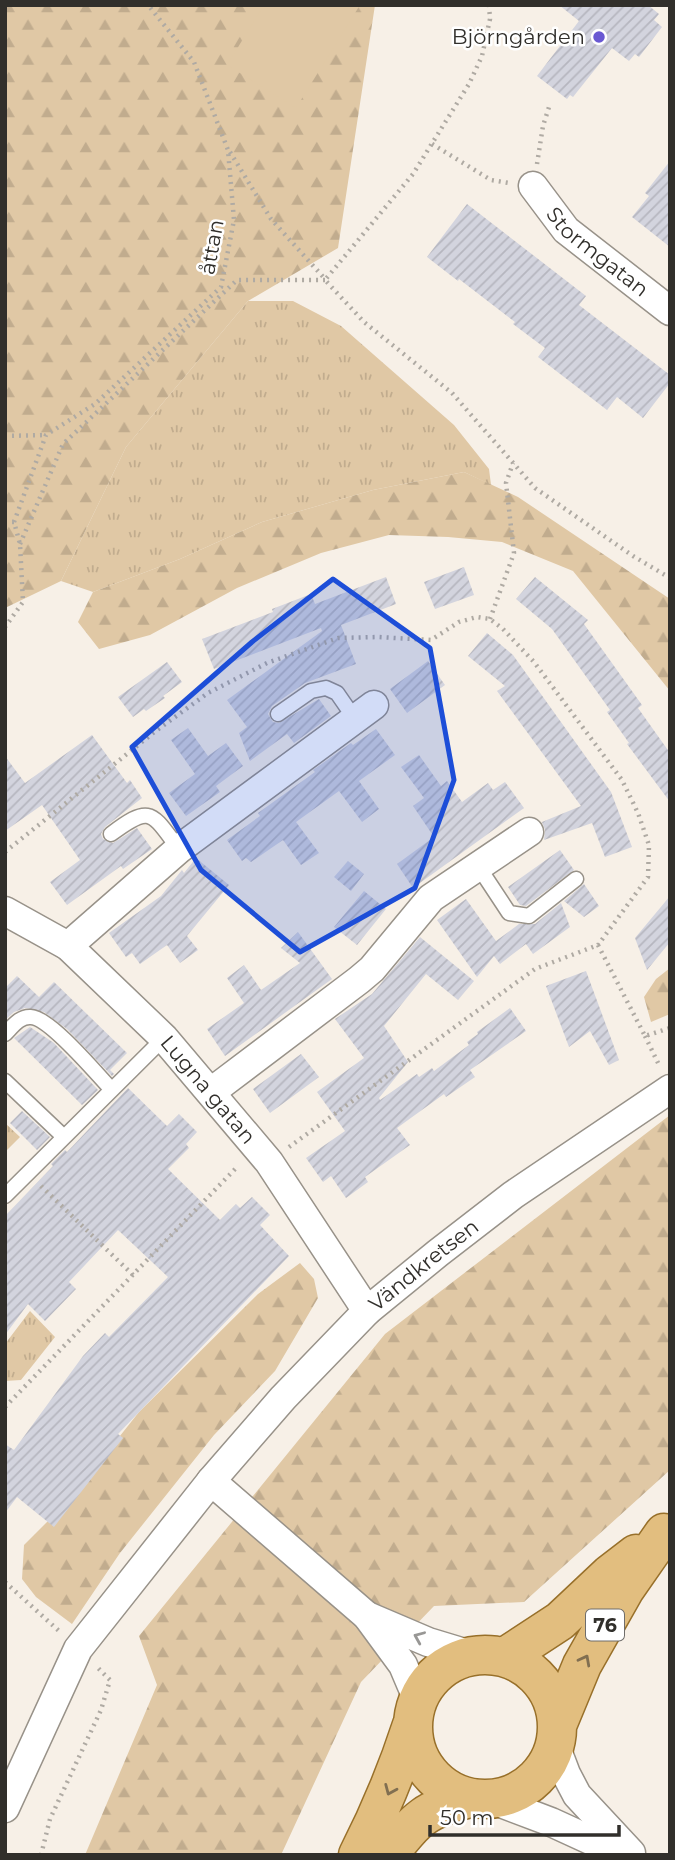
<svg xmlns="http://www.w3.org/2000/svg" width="675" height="1860" font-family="Montserrat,sans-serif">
  <defs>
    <pattern id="grass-tufts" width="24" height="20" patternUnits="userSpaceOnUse" patternTransform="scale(1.75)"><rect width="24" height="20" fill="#e0c8a5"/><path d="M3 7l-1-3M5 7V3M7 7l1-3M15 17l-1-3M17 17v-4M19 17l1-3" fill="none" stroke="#c1ac8e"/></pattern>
    <pattern id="forest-firs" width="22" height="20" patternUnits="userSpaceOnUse" patternTransform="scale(1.75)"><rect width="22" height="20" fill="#e0c8a5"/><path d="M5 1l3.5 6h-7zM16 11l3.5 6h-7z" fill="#c1ac8e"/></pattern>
    <pattern id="building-hatch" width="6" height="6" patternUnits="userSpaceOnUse" patternTransform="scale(1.75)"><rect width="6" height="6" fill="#d3d4de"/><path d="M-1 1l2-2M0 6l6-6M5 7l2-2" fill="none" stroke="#b6b6bf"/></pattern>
  </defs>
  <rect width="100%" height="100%" fill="#f7f0e7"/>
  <path fill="url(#grass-tufts)" d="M248 301H293L341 326 454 425 489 469 491 485 464 472 373 490 262 522 180 559 93 592 61 581 126 447Z
    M5 1123 20 1137 5 1152Z
    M30 1311 55 1337 21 1380 5 1381V1344Z"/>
  <path fill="url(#forest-firs)" d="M5 5H375L338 248 248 301 126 447 61 581 5 608Z
    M464 472 518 497 670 599V691L573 571 502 542 448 537 389 535 321 553 237 588 150 635 99 649 78 622 93 592 180 559 262 522 373 490Z
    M670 968V1014L651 1022 644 997 656 979Z
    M670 1115V1470L524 1602 434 1606 361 1682 281 1855H85L157 1685 139 1636 385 1334Z
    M300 1263 314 1279 318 1298 275 1371 214 1435 120 1553 72 1624 36 1597 22 1579 24 1545 69 1500 139 1412 258 1294Z"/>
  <path fill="#e0c8a5" d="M264 5H360L296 108 227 65Z"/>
  <path fill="url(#building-hatch)" d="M559 5H648L659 14 654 20 662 27 639 57 635 54 629 61 612 48 573 97 570 95 567 99 537 76 579 21Z
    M670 161V247L632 217 649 196 645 193Z
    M467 204 586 296 579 305 670 375V383L643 418 617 397 607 410 538 357 545 348 513 324 515 322 459 279 458 281 427 257Z
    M464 567 474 595 435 609 424 582Z
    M386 577 396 604 341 625 356 664 305 683 272 706 268 714 273 722 279 723 319 699 331 716 294 743 287 734 250 761 239 733 247 727 227 700 322 631 321 628 214 669 202 639 273 612 272 609 311 594 315 604Z
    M535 577 588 620 584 624 642 705 638 708 670 753V802L627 744 629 743 607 712 610 710 552 629 516 599Z
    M487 633 513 655 611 792 632 847 605 857 592 823 544 840 545 830 542 822 581 806 497 691 505 686 468 656Z
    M428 661 445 685 407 713 390 689Z
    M167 662 182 682 163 696 165 698 146 711 144 709 133 717 118 697Z
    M188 728 208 756 226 743 243 766 216 786 220 792 186 816 169 793 195 774 171 740Z
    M376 729 395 755 359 781 379 809 362 822 339 791 296 822 319 853 301 865 283 840 251 862 246 858 242 861 227 840 260 816 258 813 315 772 313 770 351 743 353 745Z
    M92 735 127 783 130 780 142 798 105 827 101 834 103 839 113 843 137 828 152 849 123 869 121 866 67 905 50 882 80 860 42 805 5 831V756L25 783Z
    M419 755 441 786 447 781 462 802 488 783 493 790 505 782 524 808 413 888 397 864 434 837 413 806 424 798 401 767Z
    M560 850 574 870 526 906 520 905 508 887Z
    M196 858 229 885 187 936 198 950 180 963 167 945 140 964 132 953 126 957 109 933 161 896 182 870 184 873Z
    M348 861 364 874 351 891 334 877Z
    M584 884 599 906 584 917 564 901Z
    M364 891 386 909 357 945 334 927Z
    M670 896V942L647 970 635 938Z
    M466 899 496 941 519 924H535L561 903 570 927 533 954 526 944 500 964 494 956 477 977 437 920Z
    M298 932 332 979 225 1056 207 1029 244 1003 227 978 244 965 261 990 300 963 281 948Z
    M420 937 474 981 458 1000 426 974 384 1026 408 1062 379 1098 380 1100 417 1074 419 1077 432 1068 434 1071 469 1045 467 1042 478 1034 477 1032 510 1008 526 1031 470 1070 475 1077 446 1097 444 1094 397 1128 410 1145 365 1177 368 1182 346 1198 331 1176 323 1182 306 1158 345 1131 317 1092 364 1058 335 1019 372 994Z
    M586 971 619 1060 609 1065 590 1031 569 1047 546 986Z
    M17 976 39 997 54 982 127 1053 110 1070 114 1074 112 1076 67 1029 44 1012 25 1008 14 1012 5 1020V988Z
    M30 1027 54 1043 98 1090 82 1105 14 1038Z
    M301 1054 319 1077 270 1113 253 1089Z
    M128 1088 167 1126 179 1114 197 1132 186 1144 189 1148 168 1169 220 1220 236 1204 240 1208 252 1197 270 1215 260 1225 289 1256 118 1434 123 1438 54 1527 17 1497 5 1513V1444L14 1450 83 1356 105 1333 109 1337 168 1277 118 1230 69 1282 76 1289 45 1321 28 1304 5 1335V1216L53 1166 51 1164 65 1150 67 1152Z
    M22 1111 50 1137 37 1150 10 1123Z"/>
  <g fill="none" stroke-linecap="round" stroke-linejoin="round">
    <g stroke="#989289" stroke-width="17">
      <path id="service" d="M278 714 311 691 326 688 337 693 355 719
        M111 834C151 804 151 812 179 849
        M478 866 509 913 529 916 576 879
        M5 1034C13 1026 20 1016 31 1017 50 1018 96 1073 111 1089
        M5 1081 64 1137
        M5 1196 164 1038"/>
    </g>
    <g stroke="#989289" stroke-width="31">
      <g id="minor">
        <path id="s1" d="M533 186 566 230 670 311"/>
        <path id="s2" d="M5 911 68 946 164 1038 269 1162 367 1311"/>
        <path d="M68 946 179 849 374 705"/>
        <path d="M211 1092 359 980 372 969 431 898 529 832"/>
        <path d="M211 1481 367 1616 403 1665 417 1698"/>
        <path d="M367 1616 428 1642 471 1655"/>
        <path d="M555 1745 566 1774 577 1795 631 1853"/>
        <path d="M493 1800 551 1822 623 1855"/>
        <path id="s3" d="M5 1808 78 1649 211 1481 283 1398 367 1311 438 1253 513 1195 670 1089"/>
      </g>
    </g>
    <g stroke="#98702a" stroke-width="41">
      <path id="primary" d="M413 1727a72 72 0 1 1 144 0a72 72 0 1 1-144 0Z
        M505 1657 560 1621 610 1574 636 1554
        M558 1723 582 1665 625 1589 664 1533
        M358 1855C380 1812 397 1771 412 1725
        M388 1855C417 1819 424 1809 470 1798"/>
    </g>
    <path stroke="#afaaa3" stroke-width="4.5" stroke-dasharray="2 5" stroke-linecap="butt" d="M489 5 490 19 482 56 469 84 413 174 325 280 364 322 452 393 535 488 633 556 670 578
      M432 144 491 180 509 183
      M230 152 271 219 325 279
      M537 164 543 126 549 107
      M5 436 46 435
      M5 522H14L20 544 23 602 5 627
      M14 522 46 435 95 404 221 287 234 220 228 150 194 62 148 5
      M20 544 63 444 237 280H325
      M490 619 514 553 506 483 513 463
      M5 852 153 733 208 693 267 663 338 638 378 637 431 640 459 622 477 617 490 619 503 629 534 662 622 780 638 813 649 845 648 877 598 945
      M645 1036 660 1067
      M289 1147 535 969 598 945 645 1036 670 1028
      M41 1186 133 1275
      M5 1407 238 1166
      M5 1582 59 1631
      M41 1855 50 1819 101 1710 110 1680 98 1668"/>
    <use href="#service" stroke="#fff" stroke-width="14"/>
    <use href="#minor" stroke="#fff" stroke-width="28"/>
    <use href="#primary" stroke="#e2be7f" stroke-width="38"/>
  </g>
  <defs><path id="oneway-chevron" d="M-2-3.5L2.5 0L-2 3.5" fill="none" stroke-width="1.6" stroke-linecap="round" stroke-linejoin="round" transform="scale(1.75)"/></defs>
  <use stroke="#989795" href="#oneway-chevron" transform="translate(419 1637) rotate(-157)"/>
  <g stroke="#816f51">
    <use href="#oneway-chevron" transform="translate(585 1660) rotate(-62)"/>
    <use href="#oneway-chevron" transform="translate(390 1790) rotate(113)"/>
  </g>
  <path fill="#1d4ed8" fill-opacity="0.2" stroke="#1d4ed8" stroke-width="5" stroke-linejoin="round" d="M333 579 430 648 454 780 415 888 300 952 201 870 132 747 252 642Z"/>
  <circle fill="#6958d2" stroke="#fff" stroke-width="2.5" cx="599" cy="37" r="7"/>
  <g text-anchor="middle" stroke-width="5" stroke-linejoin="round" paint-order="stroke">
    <rect fill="#fff" stroke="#6f6d6b" stroke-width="2" x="586" y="1609.5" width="38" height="31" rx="5"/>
    <g font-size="19" font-weight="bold" fill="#312f2b">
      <text x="605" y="1632">76</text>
    </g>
    <g font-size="21" fill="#312f2b" stroke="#fff" text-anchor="end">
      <text x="585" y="44">Björngården</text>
    </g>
    <g font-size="21" fill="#312f2b" stroke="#fff">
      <text transform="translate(212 247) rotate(-80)" y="7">åttan</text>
      <text dy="7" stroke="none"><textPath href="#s1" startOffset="93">Stormgatan</textPath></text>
      <text dy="7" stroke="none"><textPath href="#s2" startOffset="273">Lugna gatan</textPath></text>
      <text dy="7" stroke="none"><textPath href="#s3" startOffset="693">Vändkretsen</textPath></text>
    </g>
  </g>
  <rect width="675" height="1860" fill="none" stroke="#312f2b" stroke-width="14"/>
  <path d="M430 1825v10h189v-10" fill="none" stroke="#312f2b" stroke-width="3.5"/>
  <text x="440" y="1825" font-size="21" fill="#312f2b" stroke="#ffffff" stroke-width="5" paint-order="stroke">50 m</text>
</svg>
